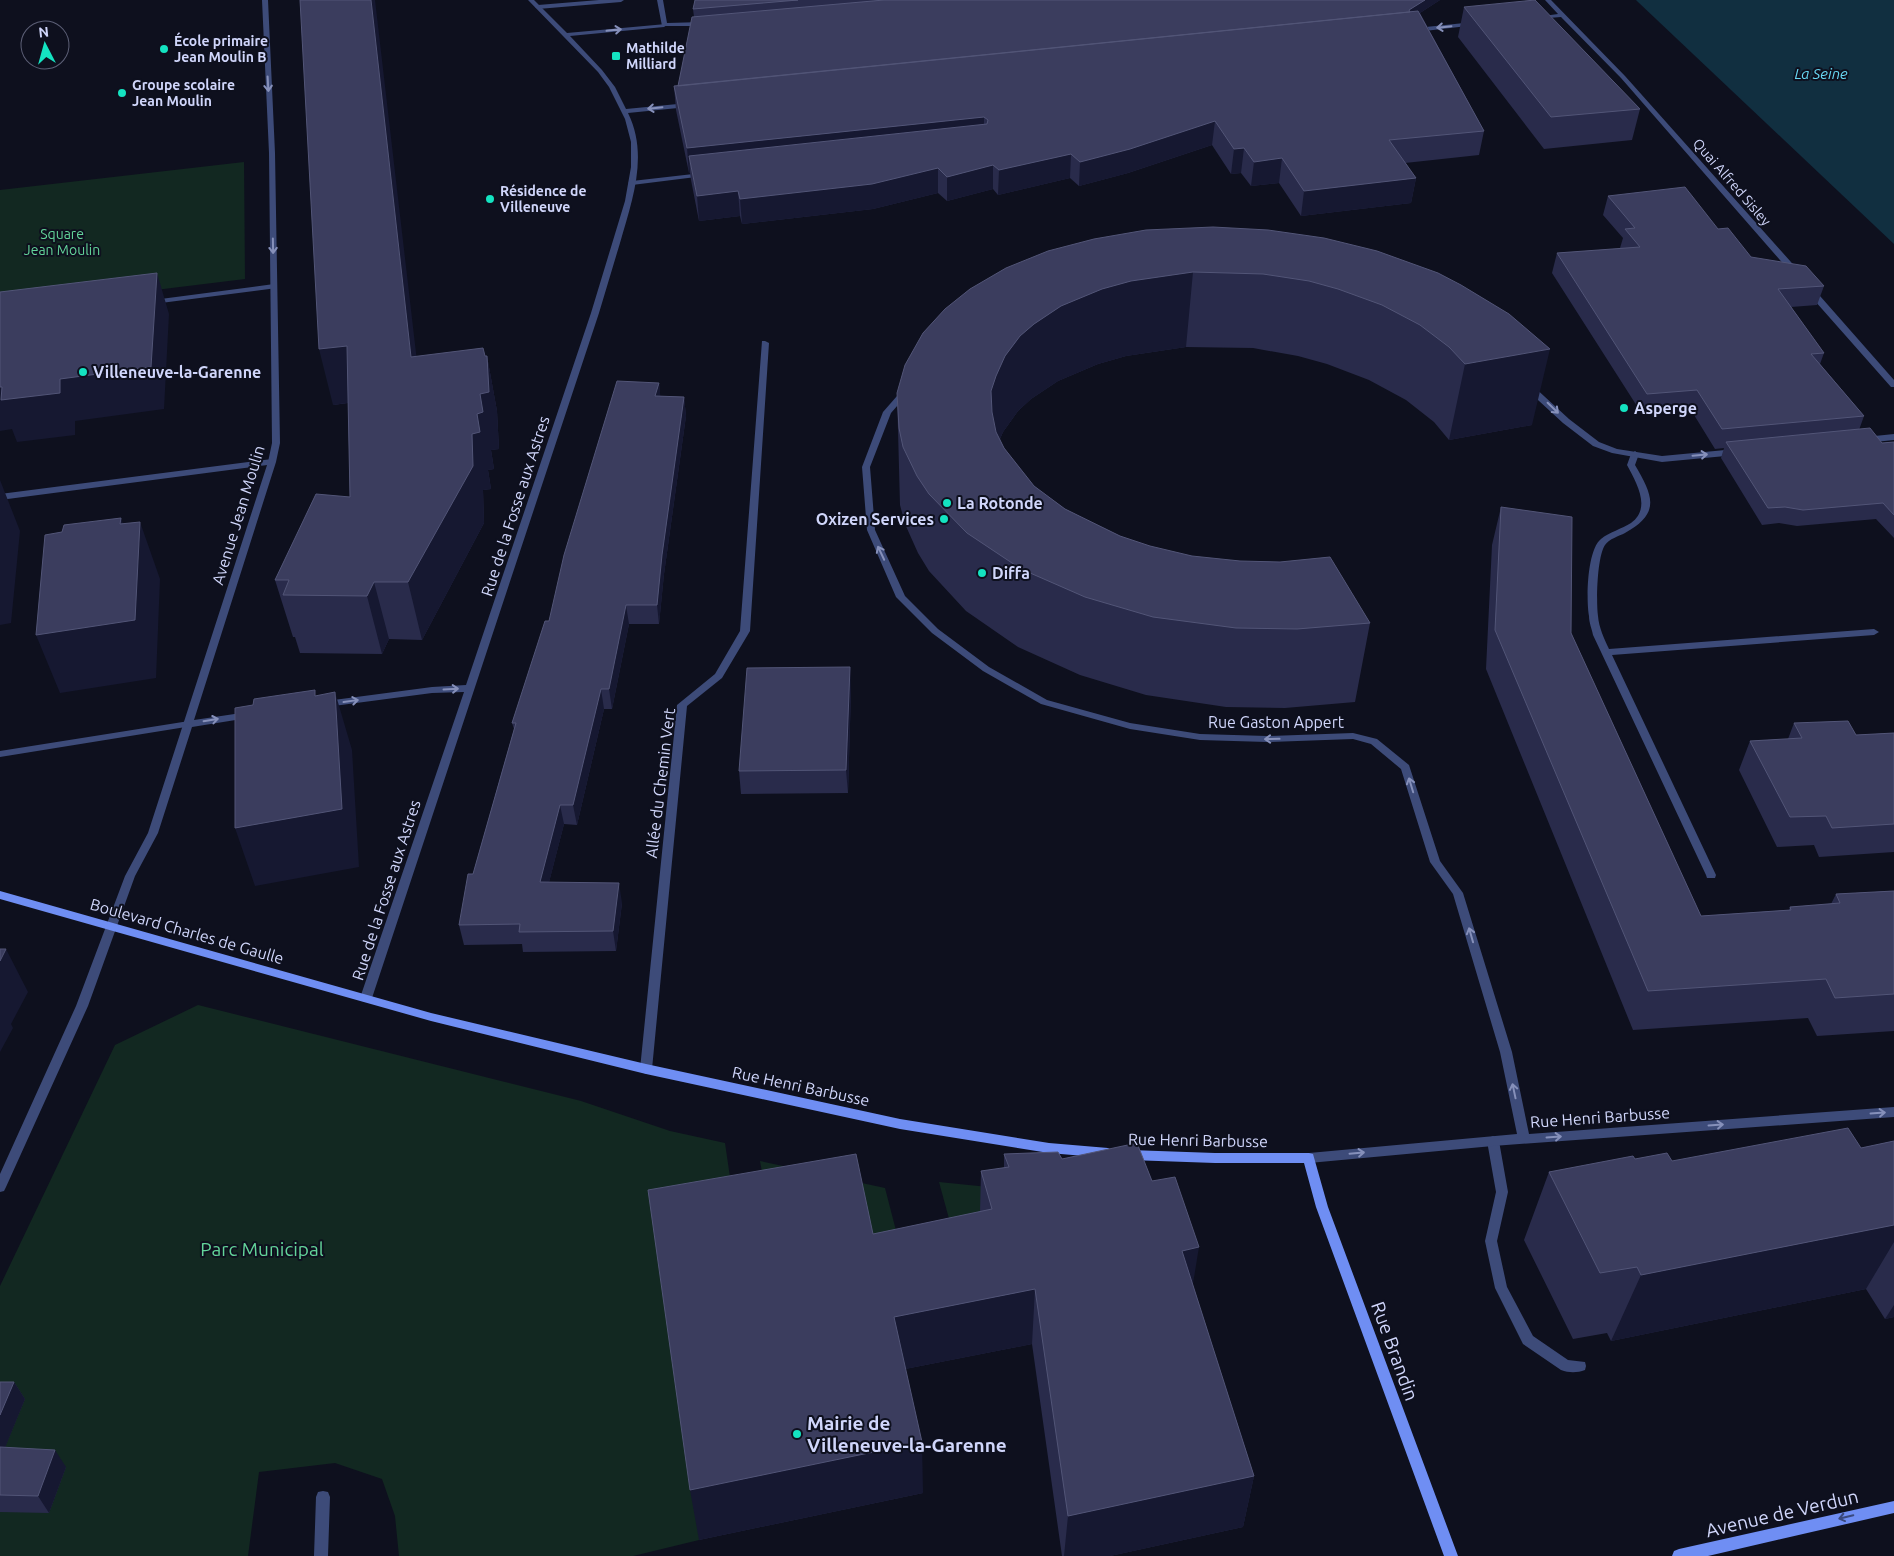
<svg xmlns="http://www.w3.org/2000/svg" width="1894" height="1556" font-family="Ubuntu,sans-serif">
  <rect width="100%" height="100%" fill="#0e101e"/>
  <path fill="#122821" d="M244 162 245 279 0 309V190Z
    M198 1005 581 1101 670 1131 725 1143 738 1232 699 1540 633 1556H399L395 1516 382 1479 335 1463 259 1472 248 1556H0V1286L115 1045Z
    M760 1161 885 1188 909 1281 772 1226Z
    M939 1182 1099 1198 963 1270Z"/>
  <path fill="#112f40" d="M1636 0H1894V244L1638 2Z"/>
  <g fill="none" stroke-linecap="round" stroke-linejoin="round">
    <path fill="#3d4b79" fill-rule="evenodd" d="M599 0H624L621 2 538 9 535 7 538 5Z
      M657 0H663L667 23 703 22 706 24 703 26H662Z
      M702 173 706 175 704 176 632 185 628 183 632 181Z
      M274 284H277V288L153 304 149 302 153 300Z
      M1635 451 1639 454 1635 465C1653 496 1661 513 1625 533 1619 536 1609 539 1605 545 1597 557 1596 602 1598 616 1599 628 1604 638 1609 649L1874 629 1879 632 1874 635 1612 655 1716 875 1715 878H1707L1706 875 1593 635C1592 629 1589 623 1589 616 1586 600 1587 550 1601 539 1609 532 1622 529 1631 523 1652 508 1636 482 1627 465L1631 454Z
      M272 459 275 460V464L0 500V494Z
      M189 721 192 722 194 724 192 726 0 757V751Z
      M1493 1136 1497 1138 1499 1141 1508 1192 1497 1241 1507 1287 1533 1336 1568 1360 1585 1362 1586 1366 1585 1370C1577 1373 1569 1373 1561 1370L1523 1344 1495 1288 1485 1241 1496 1192 1487 1141 1489 1138Z
      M323 1491 328 1492 330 1497 328 1556H314L316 1497 318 1492Z"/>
    <path fill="#3d4b79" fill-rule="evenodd" d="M262 0H268L275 153 280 443 276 462 194 720 248 712 253 715 248 718 192 727 158 833 135 876 88 1006 6 1187 4 1191 0 1192V1174L76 1006 125 876 148 833 268 462 272 443 269 153Z
      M528 0H534L567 33 666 24 667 25 664 27 570 36 602 70 615 87 626 109 688 103 691 105 688 107 628 113C649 155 632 201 620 243 613 266 606 290 599 313L372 998 370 1001 366 1002 362 1001 360 998 464 692 432 693 326 707 321 704 326 701 432 687 466 685 591 313 625 201 631 167V142L625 119 609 87 598 72Z
      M1545 0H1551L1625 76 1799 271V275H1793L1621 78 1561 17 1536 19V17L1558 14Z
      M1474 22 1476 23V25L1416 32 1413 30 1416 28Z
      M1807 288H1813L1894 380V387H1891L1807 292Z
      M762 341H765L769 343 750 631 722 678 687 706 652 1069 650 1072 646 1074 642 1072 640 1069 677 705 715 674 740 631Z
      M1526 385H1532L1569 419 1599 442 1617 449 1662 456 1736 449 1740 452 1736 455 1662 462 1612 453 1593 446 1563 423 1526 389Z
      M904 388H907L911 390 891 413 870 467 875 530 905 596 938 629 989 667 1047 700 1130 723 1200 734 1267 736 1353 733 1377 739 1409 765 1440 861 1463 893 1512 1052 1529 1134 1894 1107V1117L1493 1146 1309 1163 1305 1162 1303 1158 1305 1154 1309 1153 1517 1134 1500 1052 1453 894 1430 862 1401 769 1371 744 1353 739 1267 742 1200 740 1130 729 1041 704 983 671 932 633 896 597 867 530 862 467 883 412Z
      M1894 434V440L1865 443 1861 440 1865 437Z"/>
    <path fill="#6f8ef3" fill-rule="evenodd" d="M0 891 431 1013 646 1064 900 1119 1049 1143 1108 1148 1112 1150 1114 1153 1112 1156 1108 1158 1049 1153 900 1129 646 1074 431 1021 0 899Z
      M1130 1150 1215 1153H1309L1313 1154 1328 1207 1458 1556H1444L1316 1207 1304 1163H1215L1130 1160 1126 1159 1124 1155 1126 1151Z
      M1894 1501V1513L1708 1556H1672L1674 1551 1679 1549Z"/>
  </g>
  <path fill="#292b4b" d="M695 0H1440L1420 13 1484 131 1479 155 1405 163 1416 178 1411 203 1301 216 1279 183 1251 186 1241 173 1231 174 1212 145 1128 173 1079 186 1070 178 998 195 993 189 947 201 938 193 873 209 742 224 740 216 699 221 691 180 690 173H689L676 110 674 86H678L694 17 693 9Z
    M1464 7 1640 109 1632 140 1544 149 1458 37Z
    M1608 196 1718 229 1751 257 1824 286 1817 305 1791 307 1824 353 1820 364 1864 416 1859 430 1882 443 1894 442V538L1876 519 1797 526 1779 523 1762 525 1721 458 1724 448 1715 449 1691 410 1642 414 1552 273 1557 253 1621 249 1620 248 1623 238 1603 215Z
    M1377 251 1532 425 1449 440 1434 422 1406 400 1369 380 1327 364 1298 356 1253 348 1186 347 1126 356 1098 364 1058 381 1031 399 1018 411 1003 432 1000 439 1004 448 1034 486 1065 509 1120 536 1370 623 1355 702 1285 708 1226 707 1146 695 1080 675 1018 647 966 611 929 571 918 553 905 524 900 505 897 393 970 289Z
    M487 356 497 411 499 449 491 450 494 469 488 470 491 489 483 490 484 523 422 640 389 639 382 654 300 653 295 637H293L275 580 350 497 348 403 333 405 416 357Z
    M659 383 660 396 684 397 686 416 664 574 659 624H629L612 709H604L577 825 564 824 549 882 622 903 616 951 523 952 522 944 464 945 459 925 473 874 514 729 512 723 549 621Z
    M1501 507 1571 633 1701 916 1789 910 1790 907 1831 904 1836 894 1894 891V1031L1817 1036 1808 1018 1633 1030 1486 669 1492 545Z
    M851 690 848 793 741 794 739 771Z
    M1794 723 1856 735 1894 733V852L1819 857 1814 845 1777 847 1739 770 1750 741 1788 739Z
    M1894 1141V1317L1885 1319 1866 1289 1611 1341 1607 1333 1573 1339 1524 1240 1549 1172 1635 1159 1672 1161 1861 1148Z
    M1004 1154 1062 1159 1193 1286 1254 1476 1243 1527 1110 1556H1062L1032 1344 905 1369 923 1493 699 1540 873 1234 980 1212 981 1171 1004 1168Z
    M0 1382H14L25 1399 5 1447 66 1467 49 1513 0 1512Z"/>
  <path fill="#161831" d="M371 0H375L423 413 411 357Z
    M1425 0H1440L1412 18 1409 10Z
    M984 117V141L689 156 690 173H689L687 148Z
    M1215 121 1212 145 1128 173 1079 186 1080 162Z
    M1244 148 1241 173 1231 174 1234 149Z
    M1071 154 1070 178 998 195 999 170Z
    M1282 158 1279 183 1251 186 1254 162Z
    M993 165V189L947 201V177Z
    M938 168V193L873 209 742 224 740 199Z
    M1416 178 1411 203 1301 216 1304 191Z
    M738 191 740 216 699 221 697 196Z
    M1193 272 1186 347 1126 356 1098 364 1058 381 1031 399 1018 411 1003 432 994 452 990 467 991 391 996 376 1005 356 1020 336 1034 324 1061 306 1102 289 1131 281Z
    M157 273 169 314 164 409 75 421V435L17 442 12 429 0 431V387L60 379Z
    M347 346 360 401 333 405 319 349Z
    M1550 349 1532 425 1449 440 1465 364Z
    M487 356 497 411 499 449 491 450 494 469 488 470 491 489 483 490 484 523 422 640 408 582 472 434 477 414 480 394 488 370Z
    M659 383 661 402 655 396Z
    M684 397 686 416 664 574 659 624 657 605 662 555Z
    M0 480 20 531 11 623 0 625Z
    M121 518 138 567 140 522 160 579 156 678 60 693 36 635 120 524Z
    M374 582 389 639 382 654 367 596Z
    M626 605 629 624 612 709 609 689Z
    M850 667 851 690 848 793 846 770Z
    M601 689 604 709 577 825 573 805Z
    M335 692 352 750 359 867 255 886 235 828Z
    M560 805 564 824 544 902 540 882Z
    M619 883 622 903 616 951 613 931Z
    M6 949 28 992 11 1024 13 1028 0 1052V961Z
    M1894 1225V1242L1866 1289 1611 1341 1641 1275Z
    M1199 1247 1190 1302 1182 1251Z
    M1035 1289 1032 1344 895 1371 894 1317Z
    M1894 1305V1317L1885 1319Z
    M14 1382 25 1399 0 1460V1415Z
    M922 1442 923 1493 699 1540 690 1490Z
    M55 1450 66 1467 49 1513 38 1496Z
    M1254 1476 1243 1527 1110 1556H1064L1068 1516Z"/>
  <path fill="#3b3d5e" stroke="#525577" d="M300 0H371L411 357 483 348 485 356H487L489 392 480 394 483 412 477 414 480 432 472 434 473 466 408 582H374L367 596 283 595 289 580H275L316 494 350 497 347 346 319 349Z
    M695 0H798L693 9Z
    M884 0H1425L1409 10 1410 12 678 86 692 17Z
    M1535 0 1640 109 1551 117 1464 7Z
    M1418 11 1484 131 1389 140 1416 178 1304 191 1282 158 1254 162 1244 148 1234 149 1215 121 1130 149 1080 162 1071 154 999 170 993 165 947 177 938 168 872 184 740 199 738 191 697 196 689 156 987 124 988 120 984 117 687 148 674 86Z
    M1685 187 1718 229 1728 228 1751 257 1806 266 1824 286 1778 289 1824 353 1811 354 1864 416 1722 429 1697 390 1647 394 1557 253 1640 247 1625 229 1635 228 1608 196Z
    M1213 227 1268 230 1324 238 1377 251 1438 273 1461 285 1509 314 1550 349 1465 364 1449 347 1420 325 1382 305 1338 289 1309 281 1263 274 1193 272 1131 281 1102 289 1061 306 1034 324 1020 336 1005 356 996 376 991 391 992 412 996 432 1004 448 1034 486 1065 509 1120 536 1150 546 1192 556 1240 561 1280 562 1330 557 1370 623 1297 629 1236 628 1153 617 1085 597 1021 569 967 533 929 494 917 476 903 447 899 428 897 393 905 365 923 333 945 309 970 289 1006 268 1048 251 1094 239 1146 230Z
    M157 273 151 367 60 379V393L1 400 2 387H0V292Z
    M617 381 659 383 655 396 684 397 662 555 657 605H626L609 689H601L573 805H560L540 882 619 883 613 931 519 932 520 924 459 925 468 874H473L516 723H512L545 621H549L564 555Z
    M1870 428 1882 443 1894 442V515L1883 503 1803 510 1785 507 1768 508 1726 442Z
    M1501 507 1572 517 1571 633 1701 916 1791 910 1790 907 1840 903 1836 894 1894 891V994L1835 998 1826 979 1648 991 1495 630Z
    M121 518 120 524 140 522 135 620 36 635 45 535 62 532 64 525Z
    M850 667 846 770 739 771 747 668Z
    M315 690V696L335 692 342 809 235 828V708L253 705 254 699Z
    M1848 721 1856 735 1894 733V824L1832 828 1826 816 1790 817 1750 741 1802 738 1794 723Z
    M0 949H6L0 961Z
    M1848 1128 1861 1148 1894 1141V1225L1641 1275 1637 1267 1600 1273 1549 1172 1633 1156 1635 1159 1667 1153 1672 1161Z
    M1137 1143 1152 1181 1175 1177 1199 1247 1182 1251 1254 1476 1068 1516 1035 1289 894 1317 922 1442 690 1490 648 1190 856 1154 873 1234 992 1209 981 1171 1009 1167 1004 1154 1058 1152 1062 1159Z
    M0 1382H14L0 1415Z
    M0 1447 55 1450 38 1496 0 1495Z"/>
  <defs><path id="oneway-shaft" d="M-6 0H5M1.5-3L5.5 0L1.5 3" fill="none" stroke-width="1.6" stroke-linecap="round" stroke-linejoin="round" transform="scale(1.25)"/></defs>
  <g stroke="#8690ba">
    <use href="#oneway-shaft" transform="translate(1444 27) rotate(174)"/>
    <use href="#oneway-shaft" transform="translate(614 30) rotate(-6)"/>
    <use href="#oneway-shaft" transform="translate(268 84) rotate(87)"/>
    <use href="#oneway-shaft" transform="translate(655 108) rotate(174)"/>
    <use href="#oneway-shaft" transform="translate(273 246) rotate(89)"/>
    <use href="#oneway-shaft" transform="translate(1553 408) rotate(44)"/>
    <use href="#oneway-shaft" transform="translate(1700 455) rotate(-5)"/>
    <use href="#oneway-shaft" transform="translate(881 553) rotate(-115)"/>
    <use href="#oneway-shaft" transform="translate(451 689) rotate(-3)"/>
    <use href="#oneway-shaft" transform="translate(351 701) rotate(-8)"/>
    <use href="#oneway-shaft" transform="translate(211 720) rotate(-9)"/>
    <use href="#oneway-shaft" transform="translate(1272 739) rotate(179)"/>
    <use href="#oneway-shaft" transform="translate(1411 785) rotate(-107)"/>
    <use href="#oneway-shaft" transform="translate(1471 935) rotate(-106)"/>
    <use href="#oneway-shaft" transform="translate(1514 1091) rotate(-102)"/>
    <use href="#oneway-shaft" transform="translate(1878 1113) rotate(-4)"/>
    <use href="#oneway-shaft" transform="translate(1716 1125) rotate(-4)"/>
    <use href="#oneway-shaft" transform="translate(1554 1137) rotate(-4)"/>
    <use href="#oneway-shaft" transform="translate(1357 1153) rotate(-5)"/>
  </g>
  <use stroke="#3a497e" href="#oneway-shaft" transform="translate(1846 1517) rotate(167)"/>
  <g fill="#14e3c1" stroke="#0e101e" stroke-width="2">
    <circle cx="164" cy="49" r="5"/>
    <rect x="611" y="51" width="10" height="10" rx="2.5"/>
    <circle cx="122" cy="93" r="5"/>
    <circle cx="490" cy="199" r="5"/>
    <circle cx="83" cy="372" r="5"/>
    <circle cx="1624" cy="408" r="5"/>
    <circle cx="947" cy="503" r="5"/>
    <circle cx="944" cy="519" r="5"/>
    <circle cx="982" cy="573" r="5"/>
    <circle cx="797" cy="1434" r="5"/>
  </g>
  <g text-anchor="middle" stroke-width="4" stroke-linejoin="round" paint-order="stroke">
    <g font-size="14" font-weight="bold" fill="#d0d6fb" stroke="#0e101e" text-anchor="start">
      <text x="174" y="46">École primaire<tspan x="174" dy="16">Jean Moulin B</tspan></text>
      <text x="626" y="53">Mathilde<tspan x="626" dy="16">Milliard</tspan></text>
      <text x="132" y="90">Groupe scolaire<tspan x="132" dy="16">Jean Moulin</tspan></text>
      <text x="500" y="196">Résidence de<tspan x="500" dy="16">Villeneuve</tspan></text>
    </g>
    <g font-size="14" fill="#d0d6fb" stroke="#0e101e">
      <text transform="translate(1732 182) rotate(49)" y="5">Quai Alfred Sisley</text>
    </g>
    <g font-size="14" fill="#63d49a" stroke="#0e101e">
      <text x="62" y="239">Square<tspan x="62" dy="16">Jean Moulin</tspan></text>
    </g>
    <g font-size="15" font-style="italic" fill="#67d6f2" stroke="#0e101e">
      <text x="1821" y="79">La Seine</text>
    </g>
    <g font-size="16" font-weight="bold" fill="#d0d6fb" stroke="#0e101e" text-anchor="start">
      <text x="93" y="378">Villeneuve-la-Garenne</text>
      <text x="1634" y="414">Asperge</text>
      <text x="957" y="509">La Rotonde</text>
      <text x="934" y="525" text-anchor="end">Oxizen Services</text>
      <text x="992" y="579">Diffa</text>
    </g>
    <g font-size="16" fill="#d0d6fb" stroke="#0e101e">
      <text transform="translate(515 506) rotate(-72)" y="6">Rue de la Fosse aux Astres</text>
      <text transform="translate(238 515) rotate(-73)" y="6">Avenue Jean Moulin</text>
      <text x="1276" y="728">Rue Gaston Appert</text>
      <text transform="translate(660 783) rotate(-83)" y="6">Allée du Chemin Vert</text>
      <text transform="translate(386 890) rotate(-72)" y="6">Rue de la Fosse aux Astres</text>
      <text transform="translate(187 931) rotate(16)" y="6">Boulevard Charles de Gaulle</text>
      <text transform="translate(801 1086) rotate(12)" y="6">Rue Henri Barbusse</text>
      <text transform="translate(1600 1117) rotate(-4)" y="6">Rue Henri Barbusse</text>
      <text transform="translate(1198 1140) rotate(1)" y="6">Rue Henri Barbusse</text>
    </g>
    <g font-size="19" fill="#63d49a" stroke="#0e101e">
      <text x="262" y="1256">Parc Municipal</text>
    </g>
    <g font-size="19" fill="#d0d6fb" stroke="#0e101e">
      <text transform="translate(1395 1351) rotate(70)" y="7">Rue Brandin</text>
      <text transform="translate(1782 1513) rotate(-13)" y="7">Avenue de Verdun</text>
    </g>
    <g font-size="19" font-weight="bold" fill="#d0d6fb" stroke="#0e101e" text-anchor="start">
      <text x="807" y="1430">Mairie de<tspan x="807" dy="22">Villeneuve-la-Garenne</tspan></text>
    </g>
  </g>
  <g transform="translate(45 45) rotate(354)"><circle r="24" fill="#0e101e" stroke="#5c5f76"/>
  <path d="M0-4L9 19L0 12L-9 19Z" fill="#14e3c1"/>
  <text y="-8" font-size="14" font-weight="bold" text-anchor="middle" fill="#d0d6fb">N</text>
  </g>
</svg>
